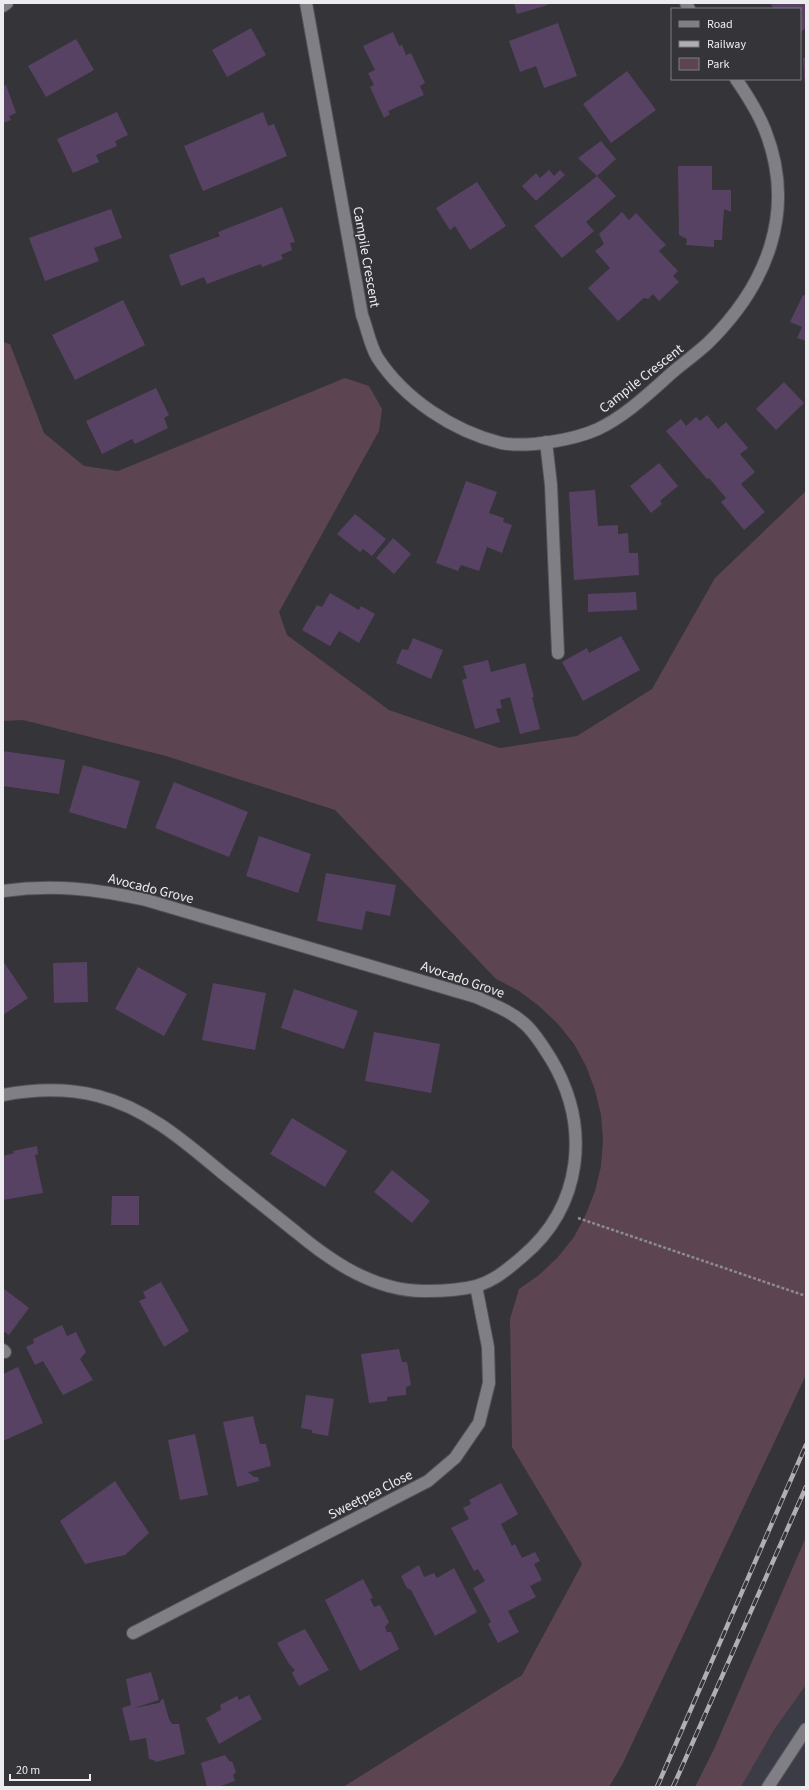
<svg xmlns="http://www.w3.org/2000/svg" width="809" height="1790" font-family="'Source Sans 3',sans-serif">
  <rect width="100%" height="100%" fill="#343439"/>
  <path fill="#3c3c47" d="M806 1685V1787H741L774 1730Z"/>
  <path fill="#5c4451" d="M3 342 10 344 44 433 84 466 118 471 345 378 369 386 382 409 379 431 279 612 287 635 389 710 500 748 577 736 652 689 715 578 806 491V1375L622 1765 609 1787H343L522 1675 582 1564 512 1447 510 1319 519 1289 539 1275 558 1257 574 1237 586 1214 595 1191 601 1166 603 1140 601 1115 595 1090 586 1066 574 1044 558 1024 539 1006 519 991 496 979 335 810 166 756 23 720 3 721Z
    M806 1537V1685L774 1730 741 1787H695L714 1749Z"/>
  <path fill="#584263" d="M514 3H547L548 5 517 14Z
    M770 3H806V28L800 33V9H774Z
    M558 23 577 76 544 88 536 66 520 72 509 41Z
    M251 28 266 55 227 77 212 50Z
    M393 32 399 46 402 45 406 55 411 53 425 83 420 86 424 95 388 111 390 114 384 118 370 87 374 85 368 73 375 70 363 46Z
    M76 39 94 70 46 97 28 66Z
    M803 58H806V87H805Z
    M627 71 656 110 611 143 583 104Z
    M6 85 16 113 9 116 11 120 3 123V86Z
    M117 112 128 135 115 141 117 146 96 155 99 162 73 173 57 139Z
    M263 112 268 126 274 124 287 156 203 191 184 146Z
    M601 141 616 159 597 176 578 158Z
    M678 166H712V190H731V212L724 209 722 240H714V247L686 245 687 239 679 235Z
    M549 170 554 176 560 170 565 175 536 201 522 186 536 173 540 178Z
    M597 176 616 196 586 222 594 231 562 258 534 226Z
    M477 182 506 226 470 250 455 226 450 230 436 208Z
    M282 207 295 242 290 243 292 250 281 255 283 259 262 267 261 264 207 284 204 277 181 286 169 255 220 236 218 232Z
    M111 209 122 238 94 248 99 261 45 281 29 238Z
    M622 212 629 220 636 213 666 245 659 251 678 271 673 276 679 282 659 301 653 294 648 299 644 298 618 321 588 288 610 268 595 251 604 244 599 234Z
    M803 295 806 296V341L797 338 802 327 790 322Z
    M123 300 145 345 75 380 52 335Z
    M784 382 804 403 776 430 756 409Z
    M156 388 169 415 164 418 168 428 135 444 132 439 102 454 86 421Z
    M707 415 718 429 726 422 748 448 740 454 755 472 741 484 765 512 744 530 721 502 726 498 709 478 707 479 666 431 681 419 686 426 696 417 700 421Z
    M659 463 678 486 660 501 662 504 651 513 630 486Z
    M466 481 497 492 489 513 504 518 503 522 512 525 502 553 487 547 479 571 461 565 458 571 436 563Z
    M595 490 598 526 618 525V534L628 533 629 553H638L639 575 574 580 569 492Z
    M355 514 386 539 372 556 363 549 360 552 337 534Z
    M393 538 411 554 394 574 376 558Z
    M636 592 637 610 588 612V594Z
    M330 593 359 610 361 606 375 614 359 643 339 631 330 646 302 630 317 605 322 607Z
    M621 636 640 670 583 701 562 662 587 648 589 653Z
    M413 638 443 650 431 679 396 663 402 649 408 650Z
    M488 660 491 672 525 663 534 697H532L540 729 520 734 510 697 500 700 502 708 496 709 500 722 475 729 462 680 467 678 463 666Z
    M3 751 65 760 59 794 3 786Z
    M83 765 140 781 126 829 69 812Z
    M174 782 248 812 229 857 155 828Z
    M259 836 311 854 298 893 246 876Z
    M326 873 396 885 390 916 366 911 362 930 317 921Z
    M3 961 28 998 3 1015Z
    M87 962 88 1002 54 1003 53 963Z
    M138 967 187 994 164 1036 115 1009Z
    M213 983 266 993 255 1050 202 1040Z
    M294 989 358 1011 344 1049 281 1028Z
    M374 1032 440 1044 431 1093 365 1081Z
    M292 1118 347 1151 325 1187 270 1154Z
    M37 1146 38 1154 35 1155 43 1193 3 1200V1156L14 1153 13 1151Z
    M392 1170 430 1201 412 1223 374 1192Z
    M112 1196H139V1225H111Z
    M161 1282 189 1331 164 1347 139 1301 146 1298 143 1292Z
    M3 1288 29 1308 9 1335 3 1331Z
    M62 1325 67 1336 76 1332 86 1352 80 1359 93 1380 63 1395 43 1361 35 1365 26 1347 34 1343 33 1339Z
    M399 1349 402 1362H407L411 1385 406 1387V1395L387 1397V1401L369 1403 361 1354Z
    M18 1367 43 1423 3 1441V1374Z
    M306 1395 334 1399 328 1436 312 1433V1430L301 1428Z
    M253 1416 260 1444H266L271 1466 248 1472 254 1477H258L259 1481 237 1487 223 1422Z
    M195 1434 208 1495 180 1500 168 1440Z
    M115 1481 149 1533 125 1555 85 1564 60 1521Z
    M501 1483 518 1514 501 1524 512 1546 515 1544 522 1558 535 1552 540 1561 534 1564 542 1580 530 1586 536 1597 508 1611 519 1632 498 1643 488 1624 491 1622 473 1588 485 1581 478 1569 474 1571 451 1528 469 1519 463 1508 471 1504 469 1500Z
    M419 1565 424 1577 434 1573 437 1578 454 1568 477 1612 435 1636 411 1590 407 1588 401 1576Z
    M363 1579 373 1598 370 1599 374 1607 380 1605 389 1622 385 1627 387 1632H391L399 1649 360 1671 325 1600Z
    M305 1629 329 1670 299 1686 292 1673 295 1670 289 1664 277 1643Z
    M151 1672 159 1700 134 1708 159 1703 163 1698 169 1719 172 1724H179L185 1754 156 1762 154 1760 149 1759 146 1738 130 1741 122 1708 131 1705 126 1679Z
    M249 1695 262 1719 219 1744 206 1718 221 1710 220 1705 237 1696 239 1700Z
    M225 1755 230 1762 232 1761 236 1772 233 1775 235 1781 218 1787H207L201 1763Z"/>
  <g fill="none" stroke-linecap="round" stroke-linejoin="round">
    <g stroke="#525256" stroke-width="14">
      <path id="lane" d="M3 1350 5 1352
        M768 1787 806 1729"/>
    </g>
    <g stroke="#525256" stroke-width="14">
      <path id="street" d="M306 3 362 315C367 328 370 345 377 357 404 399 453 431 501 443 527 448 574 440 598 429 627 415 650 392 674 371 685 362 697 353 708 343 767 285 797 211 765 130 758 112 747 95 736 79
        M686 3 689 9
        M3 6 7 3
        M546 442 551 485 558 653
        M3 891C54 884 96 889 146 900L476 997C494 1005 513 1012 527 1026 537 1036 544 1048 551 1059 591 1126 583 1206 522 1257 508 1269 494 1281 476 1286 461 1290 442 1291 426 1291 377 1292 333 1263 296 1232 271 1212 246 1192 221 1172 184 1141 146 1108 98 1096 66 1088 35 1089 3 1095
        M133 1633 428 1481 455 1458 479 1423 489 1383 488 1347 476 1286"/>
    </g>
    <path stroke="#8c8c90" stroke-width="2.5" stroke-dasharray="3 2" stroke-linecap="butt" d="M578 1218 806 1296"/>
    <use href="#lane" stroke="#7f7f85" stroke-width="12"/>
    <use href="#street" stroke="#7f7f85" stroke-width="12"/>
    <g stroke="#b0b0b3" stroke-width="4.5">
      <path id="rail" d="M657 1787 806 1445
        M673 1787 806 1487"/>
    </g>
    <use href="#rail" stroke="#343439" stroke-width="3" stroke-dasharray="9" stroke-linecap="butt"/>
  </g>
  <g text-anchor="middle" stroke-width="3.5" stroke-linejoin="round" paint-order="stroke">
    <g font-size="14" fill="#ececef" stroke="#343439">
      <text transform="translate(367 257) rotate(80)" y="5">Campile Crescent</text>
      <text transform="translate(641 378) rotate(-38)" y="5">Campile Crescent</text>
      <text transform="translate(151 888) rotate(14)" y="5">Avocado Grove</text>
      <text transform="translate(463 979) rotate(19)" y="5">Avocado Grove</text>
      <text transform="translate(370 1494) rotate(-27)" y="5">Sweetpea Close</text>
    </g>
  </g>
  <rect width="809" height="1790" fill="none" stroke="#ececef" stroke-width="8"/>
  <rect x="671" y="8" width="130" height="72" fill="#343439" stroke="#7e7e82"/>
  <rect x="679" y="21" width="20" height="6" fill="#7f7f85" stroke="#7e7e82"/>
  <text x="707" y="28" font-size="12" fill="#ececef">Road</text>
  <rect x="679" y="41" width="20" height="6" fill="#b0b0b3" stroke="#7e7e82"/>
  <text x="707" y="48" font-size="12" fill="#ececef">Railway</text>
  <rect x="679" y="58" width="20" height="12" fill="#5c4451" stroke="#7e7e82"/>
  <text x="707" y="68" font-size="12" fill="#ececef">Park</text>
  <path d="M10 1774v6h80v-6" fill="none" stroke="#ececef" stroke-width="2"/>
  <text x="16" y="1774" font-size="12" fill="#ececef" stroke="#343439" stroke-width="3" paint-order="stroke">20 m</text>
</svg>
